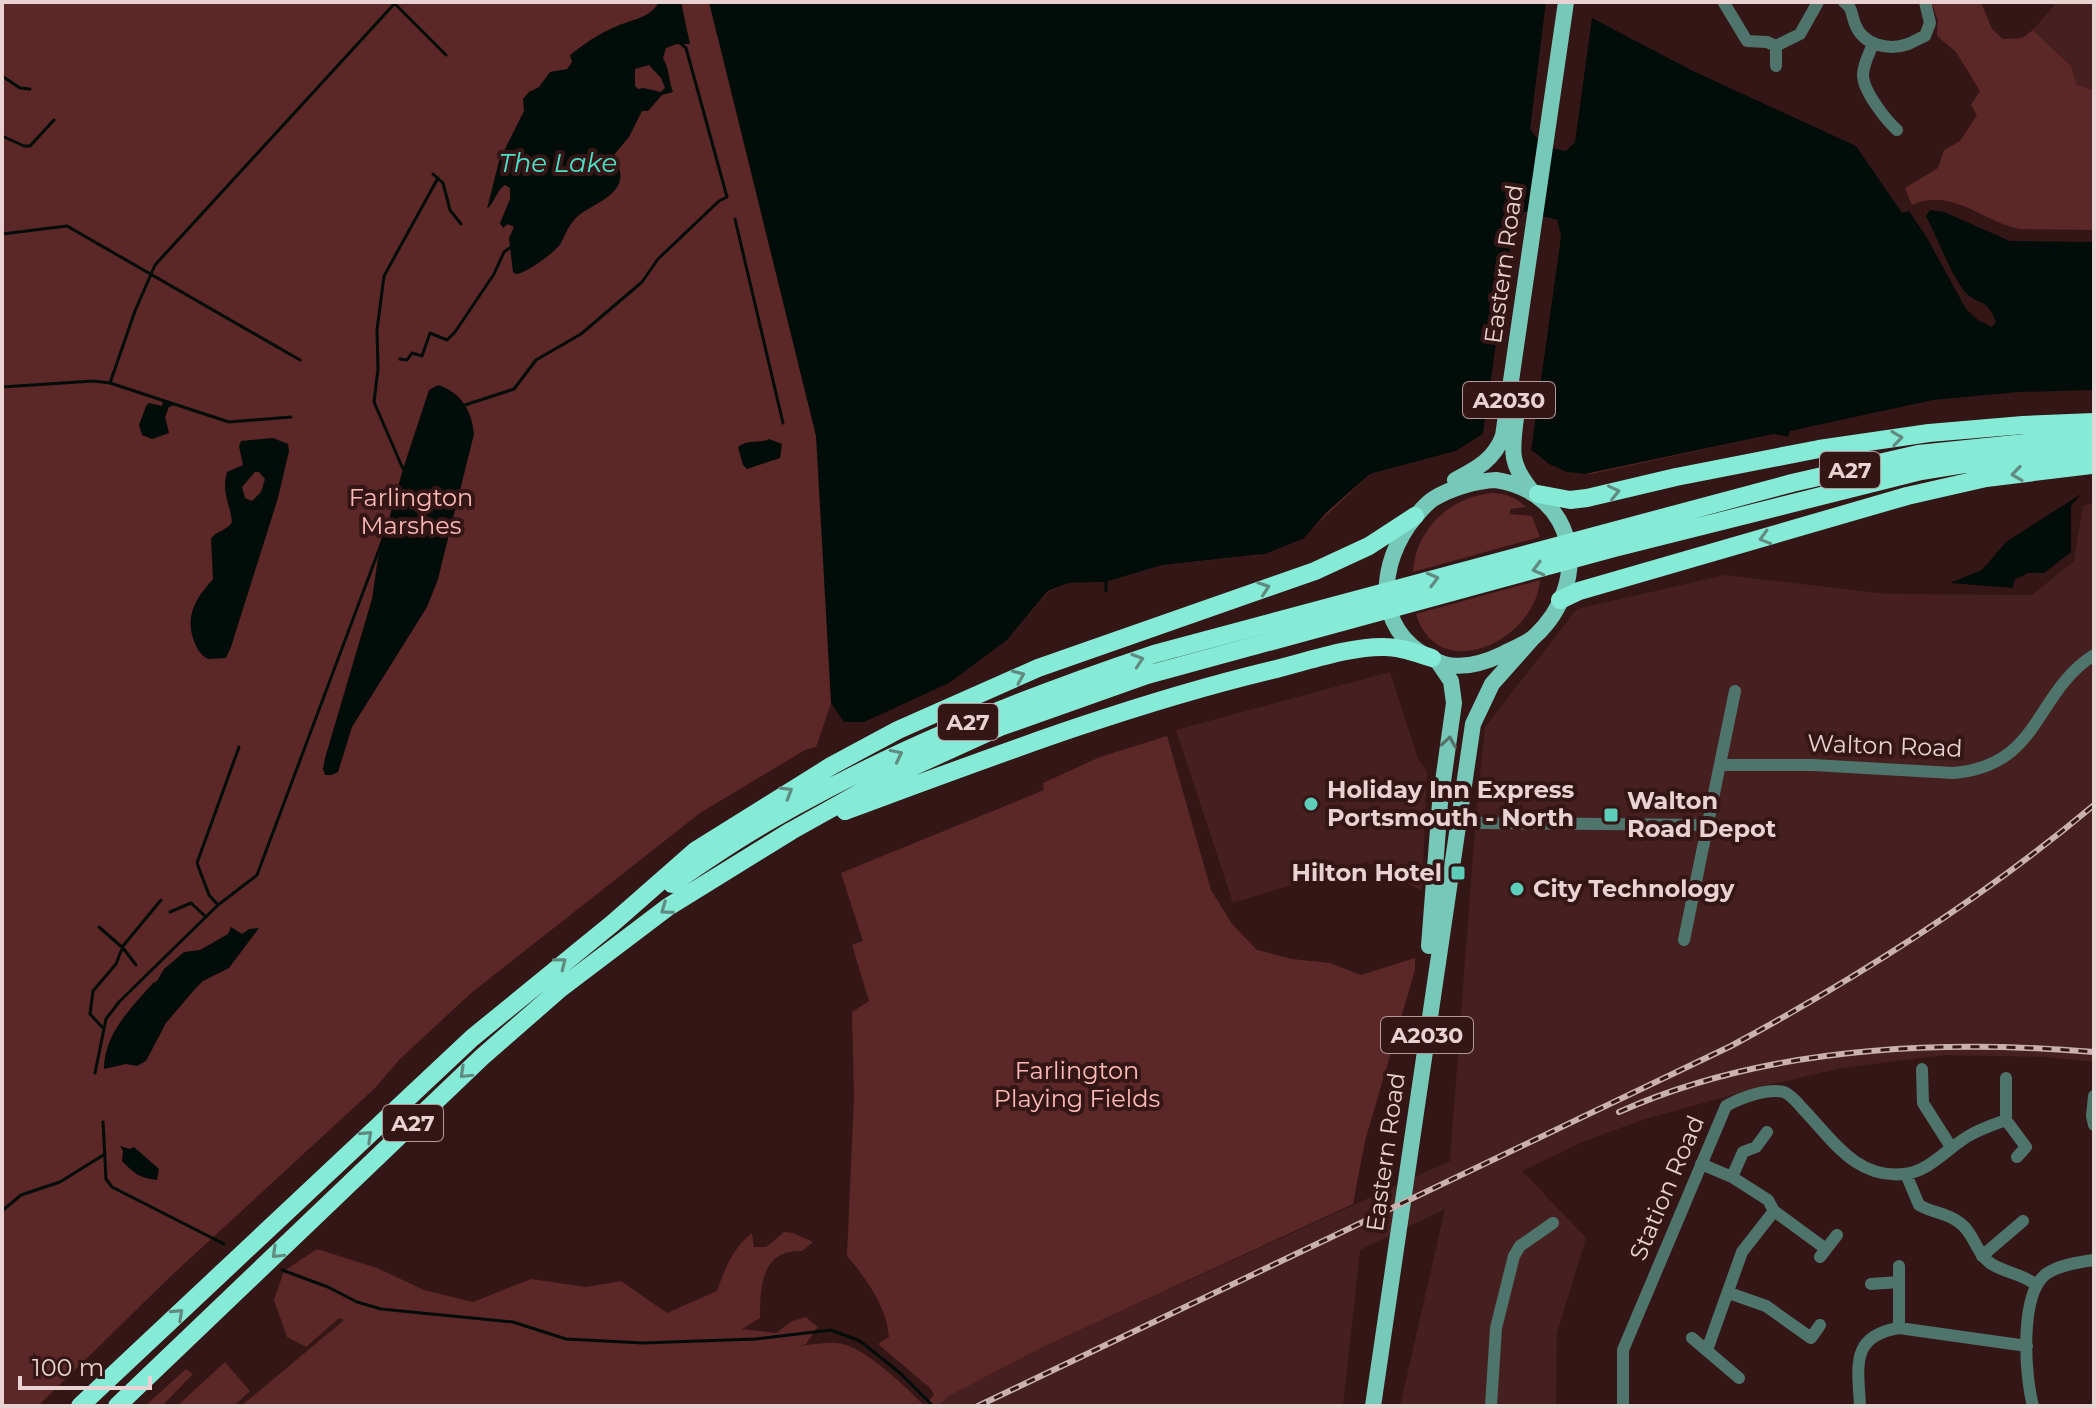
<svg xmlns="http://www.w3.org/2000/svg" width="2096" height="1408" font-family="Montserrat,sans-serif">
  <rect width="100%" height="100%" fill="#351616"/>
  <path fill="#462020" d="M2057 2H2094V90L2077 85 2071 66 2033 30Z
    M2094 502V1062L2047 1057 1945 1055 1842 1068 1772 1084 1645 1119 1582 1142 1522 1171 1586 1238 1557 1333 1556 1406H1400L1445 1209 1360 1250 1343 1406H938L949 1396 1041 1348 1450 1161 1476 816 1485 727 1577 609 1725 575 1887 594 2032 595 2074 561 2083 506Z
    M1390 672 1418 759 1427 771 1422 891 1366 862 1233 903 1176 730Z"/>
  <path fill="#5c2727" d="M2 2H709L717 35 1364 223 1574 205 1782 435 1774 434 1591 474C1567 475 1548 465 1531 450L1561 236 1557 220 1525 213 1513 229 1483 434 1456 451 1370 474 1299 541 1260 555 1163 565 1105 582 1069 583 1048 592 1007 640 974 659 847 711 831 703 816 747 805 750 700 813 471 993 399 1060 374 1089 172 1275 38 1406H2Z
    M1931 2H1981L1992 29 2003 39 2022 38 2033 30 2071 66 2077 85 2094 90V230L2019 229C1982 221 1951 187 1912 205L1905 188 1938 168 1944 150 1960 141 1977 115 1971 105 1980 91 1956 52 1937 36 1938 20Z
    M1491 493C1504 493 1516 497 1526 507L1510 509V514L1532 516 1540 537 1413 572C1416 529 1449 498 1491 493Z
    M1540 580C1536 640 1438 687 1416 614Z
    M1167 736 1211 890 1232 924 1257 950 1292 959 1330 963 1361 975 1415 958V970L1365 1141 1353 1204 1041 1348 949 1396 938 1406H926L934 1394 930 1388 878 1344 889 1337C887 1307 866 1278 847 1256L854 1097 852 1012 869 1001 852 945 863 941 841 873 1044 790 1043 783 1100 757Z
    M784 1232 793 1233 813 1242 802 1251C762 1249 760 1286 760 1318L742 1329 776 1333 792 1321 806 1317 818 1327 806 1344 798 1346C811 1345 824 1342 837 1343 864 1345 905 1387 925 1406H241L344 1320 339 1318 306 1347 287 1337 274 1300 284 1271 317 1249 377 1268 424 1290 473 1302 531 1279 586 1287 621 1281 667 1313 717 1291C725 1268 733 1248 752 1233L754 1247H766Z
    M225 1362 250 1391 234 1406H177Z
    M186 1369 193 1374 162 1406H145Z"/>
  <path fill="#020d0a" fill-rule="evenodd" d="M659 2H681L690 44H677L666 48 663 58C670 70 668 79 673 92L662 95 648 111H642L629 137 613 156C617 163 622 171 620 180 616 198 591 205 578 216 569 224 566 233 561 243 556 252 525 274 516 274L513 272 509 238 514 227 508 224 503 228 500 223 510 199V188L505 185C496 191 495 202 487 209L499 161 524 111 523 99 529 92 539 87 550 72 567 69 572 62 570 55C584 44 598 34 615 27 632 19 649 19 659 2ZM649 65 661 78 665 88 661 92 643 88 638 89 635 86V69Z
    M709 2H1546L1530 129 1538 140V145L1566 151 1575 142 1592 18 1693 71 1856 146 1902 213 1909 211 1926 236 1966 309 1978 320 1992 327 1996 322C1986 296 1979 307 1965 292 1950 273 1938 239 1926 216L1930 210 1944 212 2010 241 2094 242V390L2018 392 1933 400 1790 431 1788 437 1774 434 1585 474 1567 472 1549 464 1531 450 1561 236 1557 220 1525 212 1513 229 1483 434 1456 451 1370 474 1327 512 1303 539 1265 554 1163 565 1105 582 1069 583 1048 591 1007 640 949 683 864 722H844L831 703 816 436Z
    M438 385C461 392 472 411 474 434L438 579 427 607 352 727 338 772 332 775H325L323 769 325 758 372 599 378 558 403 469 429 390Z
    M163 401 175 405 169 407 165 417 169 433 152 439 142 435 139 425 146 406 149 403 162 406Z
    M273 438 288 444 289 451 278 498 231 647 226 658 208 659C199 654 196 647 193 638 185 613 198 596 213 579L211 539C215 531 227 531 232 522 230 503 221 492 227 472L243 465 239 446 241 441ZM255 472H259L265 479 261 492 252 501 245 498 242 487Z
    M769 439 782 444 780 458 747 469 743 465 738 447C748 439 760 444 769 439Z
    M2081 494 2071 506V552L2044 573H2028L2014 580 2013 588 1950 583 1982 570 2006 542Z
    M231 927 242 934 249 929 259 928 229 968 203 981 195 989 166 1023 146 1061 137 1066 126 1064 104 1069C104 1034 131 1008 153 983L157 981 164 969 177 958 184 952 200 950 228 934Z
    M120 1146 130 1149 134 1147 159 1169 157 1180C138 1177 136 1175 122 1161L123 1151Z"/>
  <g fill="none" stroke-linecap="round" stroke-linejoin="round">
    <path stroke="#020d0a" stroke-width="3" d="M393 2 446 55
      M2 76 20 88 30 89
      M2 136 24 146H30L54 120
      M433 174 443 183 450 210 461 224
      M735 219 783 423
      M2 234 67 226 300 360
      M400 359 407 360 412 353 422 356 430 333 447 340 455 332 494 274 504 252 511 247
      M110 383 135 311 155 265 396 2
      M2 387 93 381 110 383 229 422 291 417
      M465 405 514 389 536 360 581 334 642 282 658 259 719 201 727 197 686 48 680 43
      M403 469 374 402 378 369 377 330 384 276 438 178
      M1106 579V591
      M218 905 209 895 197 863 239 747
      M170 912 191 903 206 917
      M99 927 123 948 136 965
      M102 1027 90 1014 93 991 116 964 123 946 161 900
      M95 1073 106 1019 119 1002 218 905 257 875 386 531
      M103 1122 106 1179 112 1187 224 1244
      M2 1211 21 1195 60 1182 105 1154
      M282 1270 328 1287 357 1302 381 1309 513 1322 566 1339 643 1343 756 1339 831 1330 860 1341 900 1373 933 1406"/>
    <path stroke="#4e746c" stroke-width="12" d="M1844 2C1853 8 1851 14 1855 24 1863 45 1888 51 1908 44 1914 42 1919 38 1925 36L1930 23 1925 2
      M1724 3 1747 41 1767 42 1776 46 1800 34 1818 2
      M1873 44C1869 54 1863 65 1863 75 1863 91 1886 120 1897 130
      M1776 66V46
      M1720 765H1813L1953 773C2041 766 2034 693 2094 655
      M1439 819 1483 823 1706 825
      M1684 940 1735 691
      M1922 1069 1923 1103 1951 1147
      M2094 1096 2092 1116 2094 1125
      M2006 1120 2026 1147 2017 1157
      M1701 1164 1732 1177 1768 1200 1774 1211 1826 1249
      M1906 1174 1919 1205C1932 1213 1949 1213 1960 1223 1974 1233 1976 1253 1990 1263 2004 1273 2022 1273 2036 1285
      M1732 1177 1743 1152 1756 1147 1767 1132
      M1982 1256 2023 1221
      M1820 1257 1837 1235
      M1899 1266V1328
      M1871 1284 1899 1282
      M1729 1293 1766 1306 1811 1338 1820 1325
      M1692 1338 1739 1378
      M1707 1350 1742 1252 1774 1211
      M1491 1406 1496 1328 1514 1256 1520 1246 1553 1223
      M1623 1406V1350L1726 1106C1740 1098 1767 1088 1784 1092 1791 1095 1797 1102 1802 1108 1832 1139 1855 1179 1904 1174 1930 1172 1950 1145 1972 1134 1983 1128 1995 1124 2006 1120V1078
      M1860 1406C1858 1366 1850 1336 1899 1328L2027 1346
      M2033 1406C2025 1376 2019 1295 2046 1274 2059 1265 2079 1262 2094 1260"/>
    <path stroke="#76c9b8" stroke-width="16" d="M1516 418C1512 451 1509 463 1531 490
      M1455 480C1476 469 1494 460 1503 436L1566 2
      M1496 480C1578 493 1592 583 1535 636 1527 644 1513 648 1503 654 1484 663 1460 671 1439 662 1377 637 1375 575 1408 526 1415 517 1423 506 1433 499 1451 488 1475 481 1496 480Z
      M1429 946 1440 803 1454 703 1451 681 1438 662
      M1373 1406 1473 724 1492 684 1532 639"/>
    <path stroke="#85ebd6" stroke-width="18" d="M1538 494 1570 500 1587 498 1676 477 1819 449 1929 433 2023 425 2094 422
      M1560 600 1579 591 1907 496 1986 478 2091 465
      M845 811C986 759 1126 705 1272 670 1306 662 1350 646 1385 647 1401 647 1416 653 1432 658
      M672 884C702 863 733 842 764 824 887 752 1019 699 1154 654L1792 483 1918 454 2094 436
      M80 1406 472 1038 613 923 695 851 831 766 898 730 1038 668 1315 571 1369 546 1415 516
      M117 1406 482 1057 561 988 668 907 791 831 877 783 1000 727 1147 675 1614 548 1921 471 1983 461 2094 453"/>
    <g stroke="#c9b1b0" stroke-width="6">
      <path id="rail" d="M1619 1112C1765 1047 1937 1039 2094 1052
        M978 1406 1731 1046C1859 977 1982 899 2094 805"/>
    </g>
    <use href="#rail" stroke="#351616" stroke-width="3" stroke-dasharray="9" stroke-linecap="butt"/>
  </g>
  <defs><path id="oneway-chevron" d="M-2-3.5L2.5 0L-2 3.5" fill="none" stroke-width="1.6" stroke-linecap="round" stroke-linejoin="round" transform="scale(2)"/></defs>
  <g stroke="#618b80">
    <use href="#oneway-chevron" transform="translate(1897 438) rotate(-8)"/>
    <use href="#oneway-chevron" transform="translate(2017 474) rotate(172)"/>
    <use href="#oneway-chevron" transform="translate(1614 492) rotate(-13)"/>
    <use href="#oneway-chevron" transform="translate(1765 538) rotate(164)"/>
    <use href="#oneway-chevron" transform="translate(1538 569) rotate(165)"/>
    <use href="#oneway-chevron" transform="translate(1433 579) rotate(-15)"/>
    <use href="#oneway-chevron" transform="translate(1264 588) rotate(-19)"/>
    <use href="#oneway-chevron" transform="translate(1138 660) rotate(-18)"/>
    <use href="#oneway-chevron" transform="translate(1019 676) rotate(-23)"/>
    <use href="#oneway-chevron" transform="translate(897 755) rotate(-26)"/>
    <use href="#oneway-chevron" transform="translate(787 792) rotate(-31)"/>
    <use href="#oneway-chevron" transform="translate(666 909) rotate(145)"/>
    <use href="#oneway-chevron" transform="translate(561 963) rotate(-38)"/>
    <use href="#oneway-chevron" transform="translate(465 1073) rotate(136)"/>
    <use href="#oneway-chevron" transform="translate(367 1136) rotate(-43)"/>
    <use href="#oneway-chevron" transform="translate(277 1253) rotate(136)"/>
    <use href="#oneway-chevron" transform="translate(178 1314) rotate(-43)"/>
  </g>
  <use stroke="#567067" href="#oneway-chevron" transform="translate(1449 742) rotate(-81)"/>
  <g fill="#5dceb9" stroke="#351616" stroke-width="3">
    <circle cx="1311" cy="804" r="8"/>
    <rect x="1603" y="807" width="16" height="16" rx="4"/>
    <rect x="1450" y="865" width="16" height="16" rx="4"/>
    <circle cx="1517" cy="889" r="8"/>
  </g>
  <g text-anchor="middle" stroke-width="8" stroke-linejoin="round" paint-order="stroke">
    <g fill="#351616" stroke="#b39a9a" stroke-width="2">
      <rect x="1463" y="382" width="92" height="36" rx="6"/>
      <rect x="1820" y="452" width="60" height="36" rx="6"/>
      <rect x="938" y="704" width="60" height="36" rx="6"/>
      <rect x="1381" y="1017" width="92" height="36" rx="6"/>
      <rect x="383" y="1105" width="60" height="36" rx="6"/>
    </g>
    <g font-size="22" font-weight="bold" fill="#e9d3d2">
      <text x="1509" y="408">A2030</text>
      <text x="1850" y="478">A27</text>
      <text x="968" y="730">A27</text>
      <text x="1427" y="1043">A2030</text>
      <text x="413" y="1131">A27</text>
    </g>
    <g font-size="24" fill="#e9d3d2" stroke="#351616">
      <text transform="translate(1504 264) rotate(-82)" y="8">Eastern Road</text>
      <text transform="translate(1885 746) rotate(2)" y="8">Walton Road</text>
      <text transform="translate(1386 1152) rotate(-82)" y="8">Eastern Road</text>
      <text transform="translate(1667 1188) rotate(-67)" y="8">Station Road</text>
    </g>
    <g font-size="24" fill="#fdbab7" stroke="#351616">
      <text x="411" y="506">Farlington<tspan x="411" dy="28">Marshes</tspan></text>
      <text x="1077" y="1079">Farlington<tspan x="1077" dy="28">Playing Fields</tspan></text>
    </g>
    <g font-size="24" font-weight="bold" fill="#e9d3d2" stroke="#351616" text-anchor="start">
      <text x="1327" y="798">Holiday Inn Express<tspan x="1327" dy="28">Portsmouth - North</tspan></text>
      <text x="1627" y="809">Walton<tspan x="1627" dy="28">Road Depot</tspan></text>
      <text x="1442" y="881" text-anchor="end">Hilton Hotel</text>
      <text x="1533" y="897">City Technology</text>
    </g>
    <g font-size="26" font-style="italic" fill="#4be1c8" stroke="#351616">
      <text x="558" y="172">The Lake</text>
    </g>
  </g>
  <rect width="2096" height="1408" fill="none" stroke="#e9d3d2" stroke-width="8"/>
  <path d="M20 1376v12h130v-12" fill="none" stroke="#e9d3d2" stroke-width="4"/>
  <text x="32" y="1376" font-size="24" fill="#e9d3d2" stroke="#351616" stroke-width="6" paint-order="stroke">100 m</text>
</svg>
